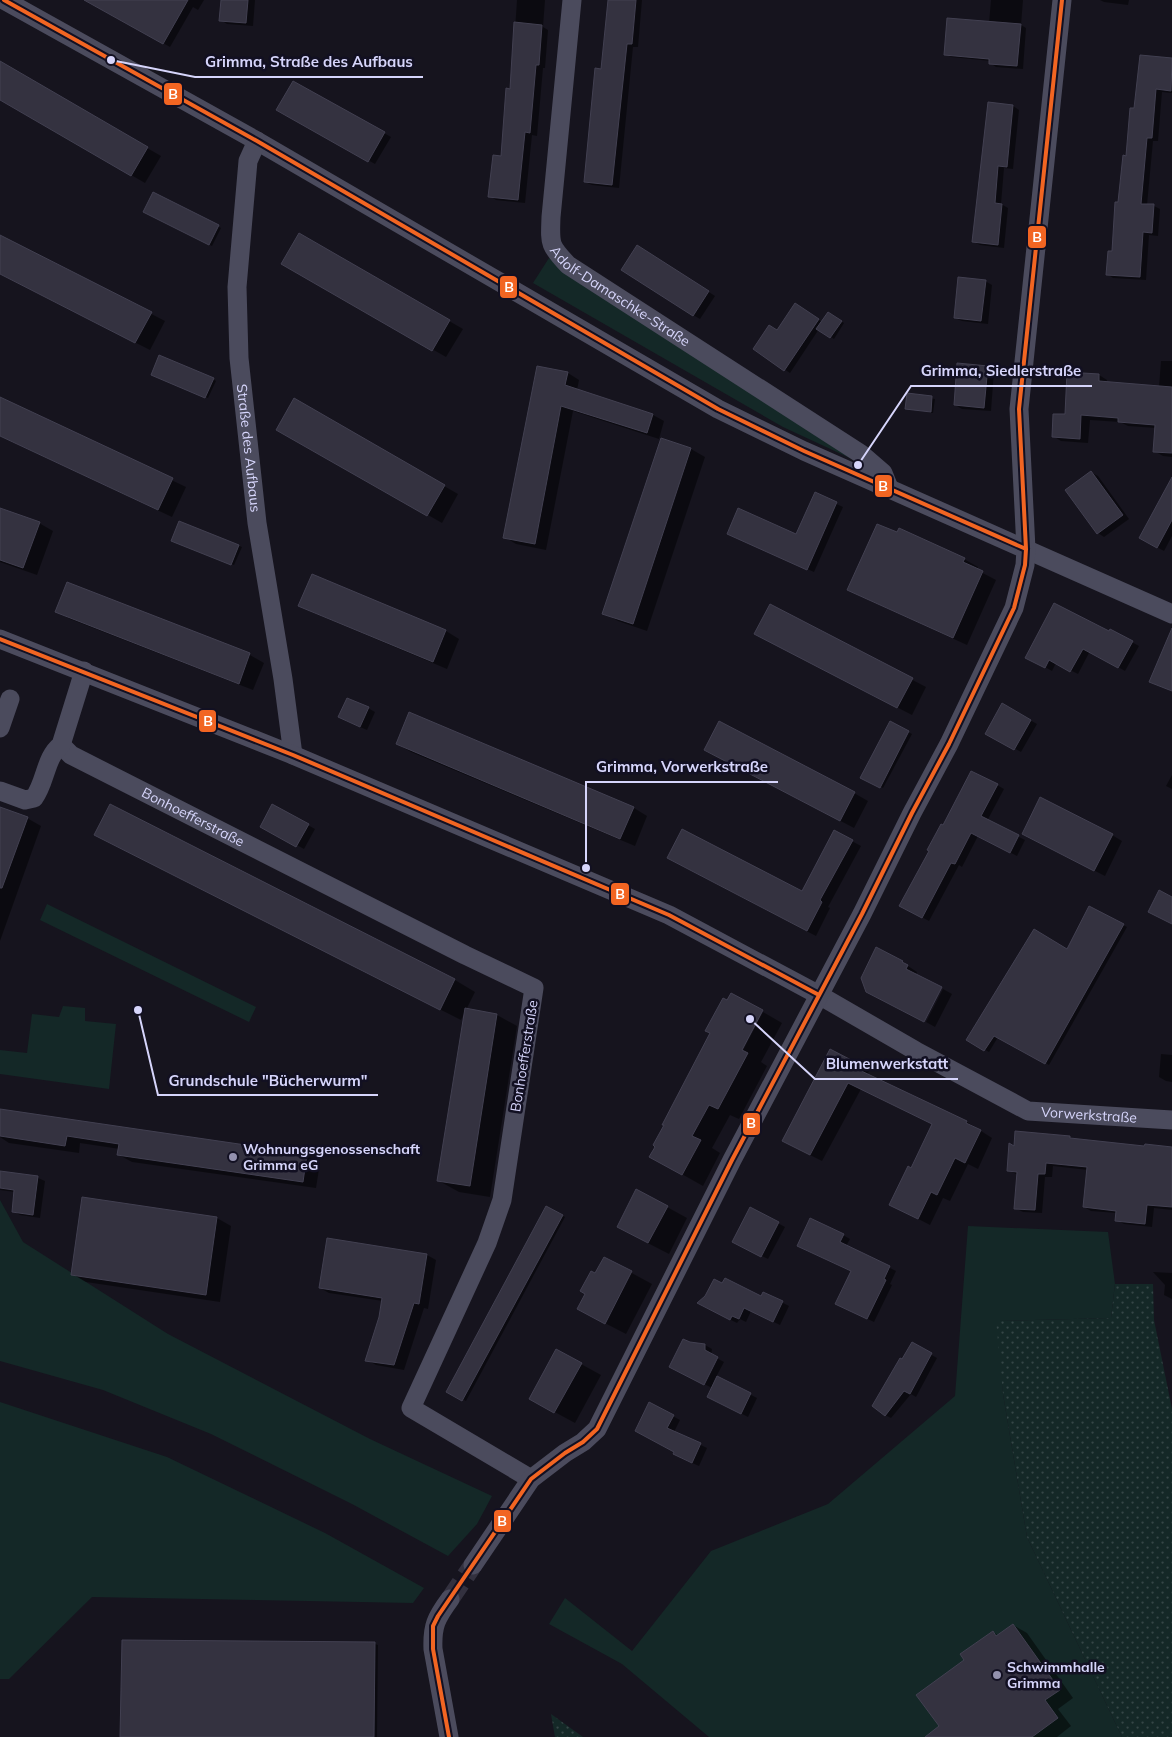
<svg xmlns="http://www.w3.org/2000/svg" width="1172" height="1737" font-family="Mulish,sans-serif">
  <defs>
    <pattern id="garden-dots" width="8" height="8" patternUnits="userSpaceOnUse" patternTransform="scale(1.25)"><rect width="8" height="8" fill="#142827"/><path d="M2 2h.1M6 6h.1" fill="none" stroke="#354647" stroke-width="1.8" stroke-linecap="round"/></pattern>
  </defs>
  <rect width="100%" height="100%" fill="#16141e"/>
  <path fill="#142827" d="M549 258 565 272 852 459 783 427 533 283Z
    M47 904 256 1007 249 1022 40 920Z
    M63 1006 85 1008V1021L116 1024 109 1089 0 1074V1050L27 1053 32 1014 59 1017Z
    M0 1200 23 1242 168 1334 370 1439 492 1496 477 1524 448 1556 352 1504 211 1434 103 1390 0 1361Z
    M968 1226 1108 1232 1115 1284 1111 1318 999 1321 1003 1394 1027 1537 1122 1737H709L622 1664 549 1624 565 1598 632 1651 711 1551 828 1504 955 1396Z
    M0 1402 167 1457 325 1533 424 1588 413 1603 92 1597 9 1679H0Z"/>
  <path fill="url(#garden-dots)" d="M1115 1284H1153L1154 1320 1172 1409V1737H1122L1027 1537 1003 1394 996 1321 1111 1318Z
    M551 1714 583 1737H555Z"/>
  <path fill="#0007" d="M87 0H204L198 10 193 7 170 47Z
    M222 0H255L253 26 227 24 221 20Z
    M517 0H545L543 27 548 30 545 68H543L537 136 532 135 525 203 496 200 490 196 502 157 511 90Z
    M609 0H642L638 47H633L619 188 592 185 585 182 602 70Z
    M991 0H1023L1021 25 1026 28 1023 69 996 67 990 63 991 61 951 57 945 54 989 23Z
    M1100 0H1129L1128 5 1104 2Z
    M1141 56 1172 60V93L1162 92 1158 141H1153L1147 205 1154 206 1160 209 1158 236 1149 235 1146 280 1113 278 1107 274 1113 252Z
    M0 63 161 156 145 183 0 99Z
    M293 82 391 137 375 164 278 110Z
    M1013 106 1019 110 1013 169 1004 168 1001 204 1008 208 1004 248 980 245 974 242Z
    M153 194 221 228 212 246 145 212Z
    M300 235 463 329 446 357 283 264Z
    M0 236 165 321 150 350 0 274Z
    M644 250 715 296 700 319 693 315Z
    M985 281 992 285 988 324 962 321 955 318Z
    M800 307 822 322 828 313 844 323 834 339 819 329 790 373 754 349 777 331Z
    M1161 361H1172V457L1163 456 1154 451 1156 428 1128 426 1120 422 1090 420 1088 443 1061 441 1053 436 1066 416 1099 375 1107 380V383L1159 387Z
    M987 367 994 371 991 411 962 409 955 405Z
    M568 373 579 380 577 390 653 415 664 421 659 439 573 411 546 550 516 544 505 537Z
    M155 376 213 379 216 381 208 398Z
    M908 394 935 399 933 413 907 408Z
    M0 398 186 487 172 517 0 436Z
    M294 400 458 494 442 523 278 429Z
    M662 440 691 449 705 457 647 631 618 621 604 613Z
    M1092 473 1098 476 1129 519 1104 537 1098 533Z
    M1172 491V536L1164 551 1140 538Z
    M815 494 843 507 814 572 734 537 796 536Z
    M0 509 39 523 53 531 37 575 0 562Z
    M180 523 242 547 234 565 176 542Z
    M964 559 978 567 977 570 996 580 967 645 862 597 848 590Z
    M67 583 250 655 264 663 253 690 70 619 57 611Z
    M300 605 446 631 459 639 447 669 314 613Z
    M771 606 926 687 912 715 770 642Z
    M1110 630 1139 646 1125 671 1090 651 1078 674 1056 663 1052 671 1027 657 1109 632Z
    M1003 705 1037 724 1021 752 987 733Z
    M368 708 375 712 367 730 346 721Z
    M410 714 634 808 647 816 635 846 411 752 397 744Z
    M890 723 912 734 883 788 862 777Z
    M705 750 854 793 868 801 854 828Z
    M1172 775V789L1166 786Z
    M997 785 1004 789 987 821 1025 840 1017 856 978 836 962 867 959 865 929 921 901 906 943 827Z
    M110 806 455 980 475 992 466 1010 497 1015 517 1026 490 1197 459 1192 439 1181 465 1012 461 1020 116 846Z
    M273 806 315 829 304 849 262 826Z
    M0 809 27 818 41 826 0 941Z
    M835 832 861 846 828 907 830 908 816 936 677 863 802 893Z
    M1112 835 1122 841 1105 876 1034 840Z
    M1090 908 1127 927 1049 1065 998 1037 989 1052 968 1040 1068 951Z
    M877 949 902 962 917 972 916 975 923 1021Z
    M943 989 952 994 935 1027 926 1022Z
    M763 1012 782 1023 761 1062 767 1066 739 1119 730 1115 712 1148 720 1153 703 1186 671 1168 738 1055 740 1056Z
    M830 1051 869 1071 867 1075 964 1129 967 1122 992 1138 978 1169 968 1164 950 1201 943 1198 930 1225 903 1211 911 1169 933 1124 861 1089 822 1161 796 1148Z
    M1161 1054 1172 1055V1082L1166 1081 1159 1077Z
    M0 1110 306 1155 320 1163 316 1188 132 1162 119 1155 120 1149 80 1143 79 1153 9 1143 0 1137Z
    M1016 1133 1070 1137 1075 1140 1146 1147 1172 1148V1210L1154 1208 1152 1227 1124 1224 1117 1220V1213L1091 1211 1084 1207 1088 1170 1053 1166 1052 1177H1045L1042 1213 1023 1212 1015 1208 1018 1175 1008 1170 1015 1148Z
    M0 1172 38 1178 45 1181 40 1218 20 1215 13 1211 15 1192 0 1190Z
    M83 1198 217 1218 231 1226 220 1302 86 1282 72 1274Z
    M546 1207 565 1217 466 1401 447 1391Z
    M667 1207 687 1218 669 1254 638 1238Z
    M751 1209 785 1227 768 1259 741 1245Z
    M843 1235 850 1239 846 1246 896 1271 890 1284 892 1285 874 1322 843 1307 852 1271 805 1250Z
    M328 1239 427 1255 436 1260 428 1309 424 1308 404 1370 376 1365 367 1360 381 1317 383 1301 329 1293 320 1288Z
    M604 1258 652 1284 626 1334 599 1320 596 1275Z
    M1153 1272 1172 1273V1299L1164 1295 1165 1285Z
    M764 1293 789 1306 780 1325 751 1311 746 1322 740 1319 737 1323 705 1307 762 1298Z
    M912 1344 937 1358 916 1397 911 1394 891 1418 885 1415 902 1360Z
    M705 1345 712 1349 711 1355 724 1362 716 1377 757 1398 748 1417 715 1400 712 1388 677 1370Z
    M581 1364 601 1375 575 1423 551 1410Z
    M650 1404 680 1420 674 1432 707 1448 699 1466 681 1458 675 1452Z
    M1013 1625 1027 1633 1073 1698 1058 1709 1071 1726 1057 1737H927L941 1727 966 1661 993 1632 999 1636Z
    M375 1644 378 1645 377 1737H121Z"/>
  <path fill="#343240" stroke="#424051" d="M84 0H188L163 44Z
    M221 0H248L246 23 219 21Z
    M608 0H636L632 44H627L612 185 584 182 595 68 601 69Z
    M947 18 1021 24 1017 66 989 64V59L944 55Z
    M514 22 542 25 539 65H536L530 133 525 132 518 200 488 197 493 155 501 156 506 88 510 89Z
    M1140 55 1172 58 1171 91 1156 89 1152 138H1147L1141 204H1154L1152 233 1143 232 1140 277 1106 275 1108 251H1112L1115 202H1118L1123 155 1126 156 1130 108H1134Z
    M0 61 148 147 131 176 0 100Z
    M293 81 385 132 368 162 276 110Z
    M988 102 1013 105 1007 167 998 166 995 203 1002 204 998 245 972 242Z
    M153 192 219 225 209 245 143 212Z
    M299 233 450 320 432 351 281 264Z
    M0 235 152 312 135 343 0 274Z
    M637 245 709 291 693 316 621 270Z
    M958 277 986 280 981 321 954 318Z
    M795 303 819 319 784 371 753 349 769 325 777 330Z
    M828 312 842 321 830 338 816 329Z
    M159 355 214 378 205 398 151 375Z
    M957 363 988 366 984 408 954 405Z
    M537 366 568 372 565 385 653 414 647 433 561 406 535 544 503 538Z
    M1067 372 1099 374V381L1172 387V453L1153 452 1155 425 1118 422V418L1081 415 1080 439 1052 437 1053 414H1065Z
    M907 393 932 396 931 412 905 409Z
    M0 397 173 478 158 510 0 436Z
    M294 398 445 485 427 516 276 430Z
    M661 438 691 448 633 624 602 614Z
    M1091 471 1123 515 1097 534 1065 490Z
    M1172 477V520L1157 548 1139 538Z
    M815 492 837 502 807 570 727 534 738 508 796 534Z
    M0 508 40 522 23 568 0 560Z
    M179 521 239 545 231 565 171 541Z
    M877 524 897 532 899 528 965 558 963 562 983 571 953 638 847 590Z
    M312 574 446 630 433 662 298 606Z
    M67 582 250 653 239 684 55 612Z
    M1054 603 1109 631 1110 629 1133 641 1118 668 1083 649 1070 672 1049 660 1045 668 1025 658Z
    M770 604 913 678 897 708 754 634Z
    M1172 628V691L1149 682Z
    M347 698 369 707 360 727 338 717Z
    M1002 703 1031 720 1014 750 985 734Z
    M409 712 634 807 620 839 396 744Z
    M719 721 855 792 840 821 704 750Z
    M890 721 909 731 880 788 860 778Z
    M971 771 998 784 981 816 1019 835 1010 853 971 833 955 864 951 863 922 918 899 906 929 851 927 850 941 824 943 825Z
    M1040 797 1113 834 1094 871 1022 834Z
    M110 804 455 979 440 1010 94 835Z
    M272 804 309 824 296 847 260 827Z
    M0 807 28 817 2 888H0Z
    M682 829 802 891 834 830 853 840 820 900 822 902 807 931 667 858Z
    M1159 890 1172 897V924L1148 912Z
    M1089 906 1124 924 1045 1064 994 1036 984 1051 966 1040 1034 929 1067 949Z
    M876 947 903 961 902 962 908 965 906 969 942 987 924 1022 866 992 861 978Z
    M731 993 763 1010 742 1050 748 1053 718 1109 709 1105 692 1136 701 1140 682 1175 649 1157 655 1147 653 1145 664 1125H662L710 1033 705 1031 723 998 727 1000Z
    M465 1008 497 1014 470 1186 437 1181Z
    M830 1049 857 1063 855 1068 967 1121 966 1123 981 1130 965 1163 955 1158 937 1195 931 1192 918 1219 889 1205 908 1166 911 1168 932 1124 848 1083 810 1155 782 1141Z
    M0 1109 307 1154 303 1182 117 1155 119 1144 67 1136 65 1146 0 1136Z
    M1015 1131 1070 1136V1138L1144 1146 1145 1144 1172 1147V1207L1147 1205 1145 1224 1115 1221 1116 1211 1083 1207 1087 1167 1046 1163 1045 1174H1038L1035 1210 1014 1209 1017 1172 1007 1171 1009 1143 1014 1146Z
    M0 1171 38 1176 33 1215 12 1212 14 1190 0 1188Z
    M636 1189 668 1206 648 1243 617 1227Z
    M82 1197 217 1217 206 1295 71 1275Z
    M546 1206 563 1215 462 1401 446 1392Z
    M750 1207 779 1222 761 1257 732 1242Z
    M810 1218 844 1234 840 1242 890 1266 884 1279 886 1280 867 1319 835 1304 851 1271 797 1246Z
    M327 1238 427 1254 419 1304 414 1303 394 1365 365 1361 379 1317 382 1298 319 1288Z
    M604 1257 632 1271 605 1324 577 1309 585 1294 580 1291 591 1271 595 1273Z
    M725 1278 761 1296 763 1292 783 1301 773 1322 744 1308 739 1319 732 1316 730 1320 697 1303 705 1296 714 1279 722 1283Z
    M683 1339 690 1342 705 1344V1350L718 1357 704 1385 669 1367Z
    M912 1342 932 1353 910 1394 904 1391 885 1416 872 1406 900 1358 902 1359Z
    M556 1349 582 1363 554 1413 529 1399Z
    M717 1376 751 1393 741 1414 707 1397Z
    M649 1402 674 1415 667 1428 701 1443 692 1463 673 1454 674 1452 635 1431Z
    M1013 1624 1060 1690 1045 1700 1058 1718 1032 1737H925L939 1726 916 1695 964 1660 960 1654 993 1631 996 1636Z
    M122 1640 375 1642 374 1737H120Z"/>
  <g fill="none" stroke-linecap="round" stroke-linejoin="round">
    <path stroke="#33313f" stroke-width="19" stroke-dasharray="19 9" stroke-linecap="butt" d="M450 1599 473 1565"/>
    <g stroke="#4b4b5d" stroke-width="19">
      <path d="M4 0 257 141 718 409 804 451 1172 614"/>
      <path id="s1" d="M572 0 551 217C550 244 549 245 568 265L861 454 883 473 889 488"/>
      <path id="s2" d="M257 141 248 161 237 287 239 358 257 523 283 679 293 755"/>
      <path id="s3" d="M0 639 293 755 669 915 819 995 916 1051 1028 1111 1172 1120"/>
      <path d="M0 728 10 699"/>
      <path id="s4" d="M61 745 71 755 465 955 534 988 502 1200 487 1243 411 1408 531 1479"/>
      <path d="M0 791 25 800 34 798C46 782 45 757 61 745L84 671"/>
      <path d="M473 1565 531 1479 565 1453 583 1442 597 1429 732 1160 862 914 912 813 949 744 1014 608 1025 565 1026 549 1019 409 1062 0"/>
      <path d="M449 1737 433 1649C432 1626 436 1618 450 1599"/>
    </g>
    <g stroke="#121022" stroke-width="8">
      <path id="bus-1" d="M4 0 257 141 718 409 804 451 1026 549
        M0 639 293 755 669 915 819 995
        M449 1737 433 1649V1626L438 1616 531 1479 565 1453 583 1442 597 1429 732 1160 862 914 912 813 949 744 1014 608 1025 565 1026 549 1019 409 1062 0"/>
    </g>
    <use href="#bus-1" stroke="#f26522" stroke-width="4"/>
  </g>
  <g fill="#9391ae" stroke="#121022" stroke-width="2">
    <circle cx="233" cy="1157" r="5"/>
    <circle cx="997" cy="1675" r="5"/>
  </g>
  <g text-anchor="middle" stroke-width="5" stroke-linejoin="round" paint-order="stroke">
    <g font-size="14" fill="#d6d5fb" stroke="#121022">
      <text dy="5" stroke="none"><textPath href="#s1" startOffset="332">Adolf-Damaschke-Straße</textPath></text>
      <text dy="5" stroke="none"><textPath href="#s2" startOffset="310">Straße des Aufbaus</textPath></text>
      <text dy="5" stroke="none"><textPath href="#s4" startOffset="151">Bonhoefferstraße</textPath></text>
      <text transform="translate(524 1056) rotate(-81)" y="5">Bonhoefferstraße</text>
      <text dy="5" stroke="none"><textPath href="#s3" startOffset="1194">Vorwerkstraße</textPath></text>
    </g>
    <g font-size="14" font-weight="bold" fill="#d6d5fb" stroke="#121022" text-anchor="start">
      <text x="243" y="1154">Wohnungsgenossenschaft<tspan x="243" dy="16">Grimma eG</tspan></text>
      <text x="1007" y="1672">Schwimmhalle<tspan x="1007" dy="16">Grimma</tspan></text>
    </g>
  </g>
  <path fill="none" stroke="#d6d5fb" stroke-width="2" d="M111 60L195 77H423M858 465L911 386H1092M586 868L586 782H778M750 1019L815 1079H958M138 1010L158 1095H378"/>
  <g fill="#d6d5fb" stroke="#121022" stroke-width="2">
    <circle cx="111" cy="60" r="5"/>
    <circle cx="858" cy="465" r="5"/>
    <circle cx="586" cy="868" r="5"/>
    <circle cx="750" cy="1019" r="5"/>
    <circle cx="138" cy="1010" r="5"/>
  </g>
  <g font-size="15" text-anchor="middle" font-weight="bold" fill="#d6d5fb" stroke="#121022" stroke-width="5" stroke-linejoin="round" paint-order="stroke">
    <text x="309" y="67">Grimma, Straße des Aufbaus</text>
    <text x="1001" y="376">Grimma, Siedlerstraße</text>
    <text x="682" y="772">Grimma, Vorwerkstraße</text>
    <text x="887" y="1069">Blumenwerkstatt</text>
    <text x="268" y="1086">Grundschule "Bücherwurm"</text>
  </g>
  <g stroke="#121022" stroke-width="2">
    <rect x="163" y="82" width="20" height="24" rx="5" fill="#f26522"/>
    <rect x="1027" y="225" width="20" height="24" rx="5" fill="#f26522"/>
    <rect x="499" y="275" width="19" height="24" rx="5" fill="#f26522"/>
    <rect x="874" y="474" width="19" height="24" rx="5" fill="#f26522"/>
    <rect x="198" y="709" width="19" height="24" rx="5" fill="#f26522"/>
    <rect x="610" y="882" width="20" height="24" rx="5" fill="#f26522"/>
    <rect x="742" y="1112" width="19" height="24" rx="5" fill="#f26522"/>
    <rect x="493" y="1509" width="19" height="24" rx="5" fill="#f26522"/>
  </g>
  <g font-size="14" text-anchor="middle" font-weight="bold" fill="#fff">
    <text x="173" y="99">B</text>
    <text x="1037" y="242">B</text>
    <text x="509" y="292">B</text>
    <text x="883" y="491">B</text>
    <text x="208" y="726">B</text>
    <text x="620" y="899">B</text>
    <text x="751" y="1128">B</text>
    <text x="502" y="1526">B</text>
  </g>
</svg>
